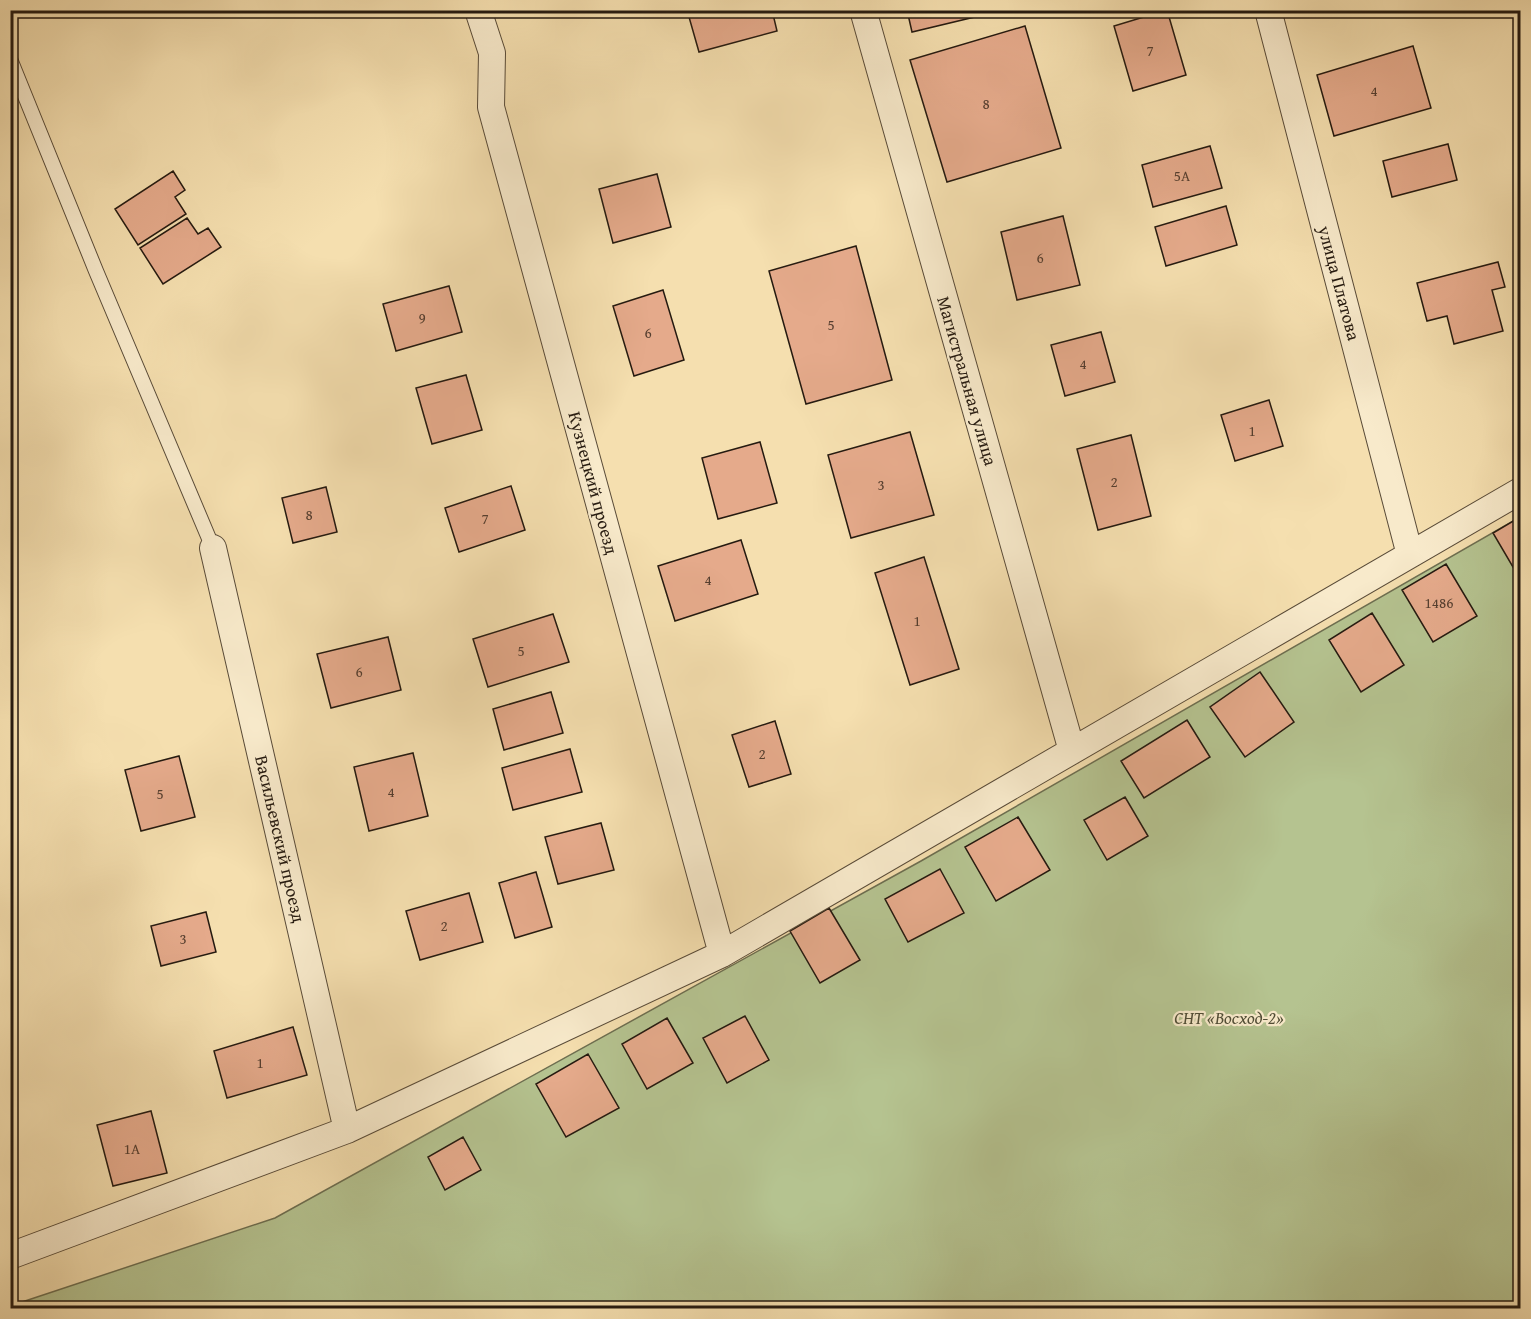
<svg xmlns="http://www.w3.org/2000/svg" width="1531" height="1319" font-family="'Gentium Book Plus',serif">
  <rect width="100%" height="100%" fill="#f5dfaf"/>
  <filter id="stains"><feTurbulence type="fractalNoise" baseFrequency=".00333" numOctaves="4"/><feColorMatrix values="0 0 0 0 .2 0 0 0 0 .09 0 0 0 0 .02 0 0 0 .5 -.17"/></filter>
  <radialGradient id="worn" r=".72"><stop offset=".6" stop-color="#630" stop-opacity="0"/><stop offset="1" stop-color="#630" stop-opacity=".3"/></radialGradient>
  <path fill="#b5c390" stroke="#6d6e50" stroke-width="1.5" d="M1520 517V1308H11L10 1306 275 1218 921 861Z"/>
  <path fill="#e5aa8b" stroke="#251a10" stroke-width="1.5" d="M687 10H772L777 31 699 52Z
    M907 10H1004L912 32Z
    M1167 10 1186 75 1133 91 1114 26Z
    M1025 26 1061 148 947 182 910 60Z
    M1413 46 1431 108 1334 136 1317 75Z
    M1448 144 1457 180 1392 197 1383 161Z
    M1210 146 1222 188 1153 207 1142 165Z
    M173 171 185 190 175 197 186 214 138 245 115 209Z
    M657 174 671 227 613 243 599 189Z
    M1226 206 1237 245 1166 266 1155 227Z
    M1063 216 1080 285 1017 300 1001 232Z
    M187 218 198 234 208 228 221 247 163 284 140 248Z
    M856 246 892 380 806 404 769 271Z
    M1498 262 1505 287 1492 290 1503 331 1454 344 1447 316 1427 321 1417 283Z
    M449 286 462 332 396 351 383 304Z
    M663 290 684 360 634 376 613 306Z
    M1101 332 1115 382 1065 396 1051 345Z
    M466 375 482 430 432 444 416 388Z
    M1269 400 1283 446 1235 461 1221 415Z
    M910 432 934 515 851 538 828 455Z
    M1131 435 1151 516 1098 530 1077 449Z
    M760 442 777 503 718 519 702 458Z
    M511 486 525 530 459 552 445 508Z
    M326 487 337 532 293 543 282 498Z
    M1520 517V579L1493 533Z
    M741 540 758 594 675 621 658 566Z
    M924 557 959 669 910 685 875 573Z
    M1446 564 1477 616 1433 642 1402 590Z
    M1372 613 1404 665 1361 692 1329 640Z
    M553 614 569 662 488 687 473 639Z
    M388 637 401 690 331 708 317 654Z
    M1260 672 1294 722 1245 757 1210 707Z
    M551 692 563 733 504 750 493 709Z
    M1187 720 1210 757 1144 798 1121 761Z
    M775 721 791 774 749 787 732 735Z
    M570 749 582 792 513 810 502 768Z
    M413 753 428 816 369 831 354 767Z
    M179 756 195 817 141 831 125 770Z
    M1125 797 1148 836 1107 860 1084 820Z
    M1018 817 1050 870 996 901 965 847Z
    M601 823 614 870 558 884 545 837Z
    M940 869 964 913 908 942 885 899Z
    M536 872 552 927 515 938 499 883Z
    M469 893 483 942 420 960 406 911Z
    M829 908 860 960 820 983 790 931Z
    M206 912 216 952 161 966 151 926Z
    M745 1016 769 1060 727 1083 703 1038Z
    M667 1018 693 1063 647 1089 622 1044Z
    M293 1027 307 1075 227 1098 214 1051Z
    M588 1054 619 1108 566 1137 536 1084Z
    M151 1111 167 1173 113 1186 97 1125Z
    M463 1137 481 1170 445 1190 428 1157Z"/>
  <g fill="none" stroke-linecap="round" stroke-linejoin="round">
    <g stroke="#594b38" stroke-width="16">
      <path id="service" d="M10 59 96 271 213 548"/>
    </g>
    <g stroke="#594b38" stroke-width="28">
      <path id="minor" d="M478 10 492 53 491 107 722 954
        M863 10 1072 751
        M1268 10 1410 555
        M213 548 347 1130
        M10 1256 347 1130 722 954 1520 491"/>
    </g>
    <use href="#service" stroke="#f8eacb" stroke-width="14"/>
    <use href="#minor" stroke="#f8eacb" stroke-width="26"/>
  </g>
  <g text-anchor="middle" stroke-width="4.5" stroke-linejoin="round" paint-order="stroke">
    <g font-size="15" fill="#553e2f">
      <text x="1150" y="56">7</text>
      <text x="1374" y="96">4</text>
      <text x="986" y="109">8</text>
      <text x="1182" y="181">5А</text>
      <text x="1040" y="263">6</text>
      <text x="422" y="323">9</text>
      <text x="831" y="330">5</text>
      <text x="648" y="338">6</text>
      <text x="1083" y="369">4</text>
      <text x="1252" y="436">1</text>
      <text x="1114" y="487">2</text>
      <text x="881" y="490">3</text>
      <text x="309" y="520">8</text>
      <text x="485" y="524">7</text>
      <text x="708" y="585">4</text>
      <text x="1439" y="608">1486</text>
      <text x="917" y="626">1</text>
      <text x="521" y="656">5</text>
      <text x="359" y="677">6</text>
      <text x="762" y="759">2</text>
      <text x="391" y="797">4</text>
      <text x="160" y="799">5</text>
      <text x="444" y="931">2</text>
      <text x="183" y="944">3</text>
      <text x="260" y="1068">1</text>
      <text x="132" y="1154">1А</text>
    </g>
    <g font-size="18" fill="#251a10" stroke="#f8eacb">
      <text transform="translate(1339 283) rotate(75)" y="6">улица Платова</text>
      <text transform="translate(967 381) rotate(74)" y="6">Магистральная улица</text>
      <text transform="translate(593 483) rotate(75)" y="6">Кузнецкий проезд</text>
      <text transform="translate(280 839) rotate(77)" y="6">Васильевский проезд</text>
    </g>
    <g font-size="18" font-style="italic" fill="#504d36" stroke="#f8eacb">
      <text x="1229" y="1024">СНТ «Восход-2»</text>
    </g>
  </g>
  <rect width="1531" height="1319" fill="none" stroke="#f5dfaf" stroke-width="36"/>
  <rect x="12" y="12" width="1507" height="1295" fill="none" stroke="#251a10" stroke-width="3"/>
  <rect x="18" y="18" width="1495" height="1283" fill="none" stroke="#251a10" stroke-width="1.5"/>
  <rect width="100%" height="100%" filter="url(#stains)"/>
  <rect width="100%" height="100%" fill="url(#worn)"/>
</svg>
